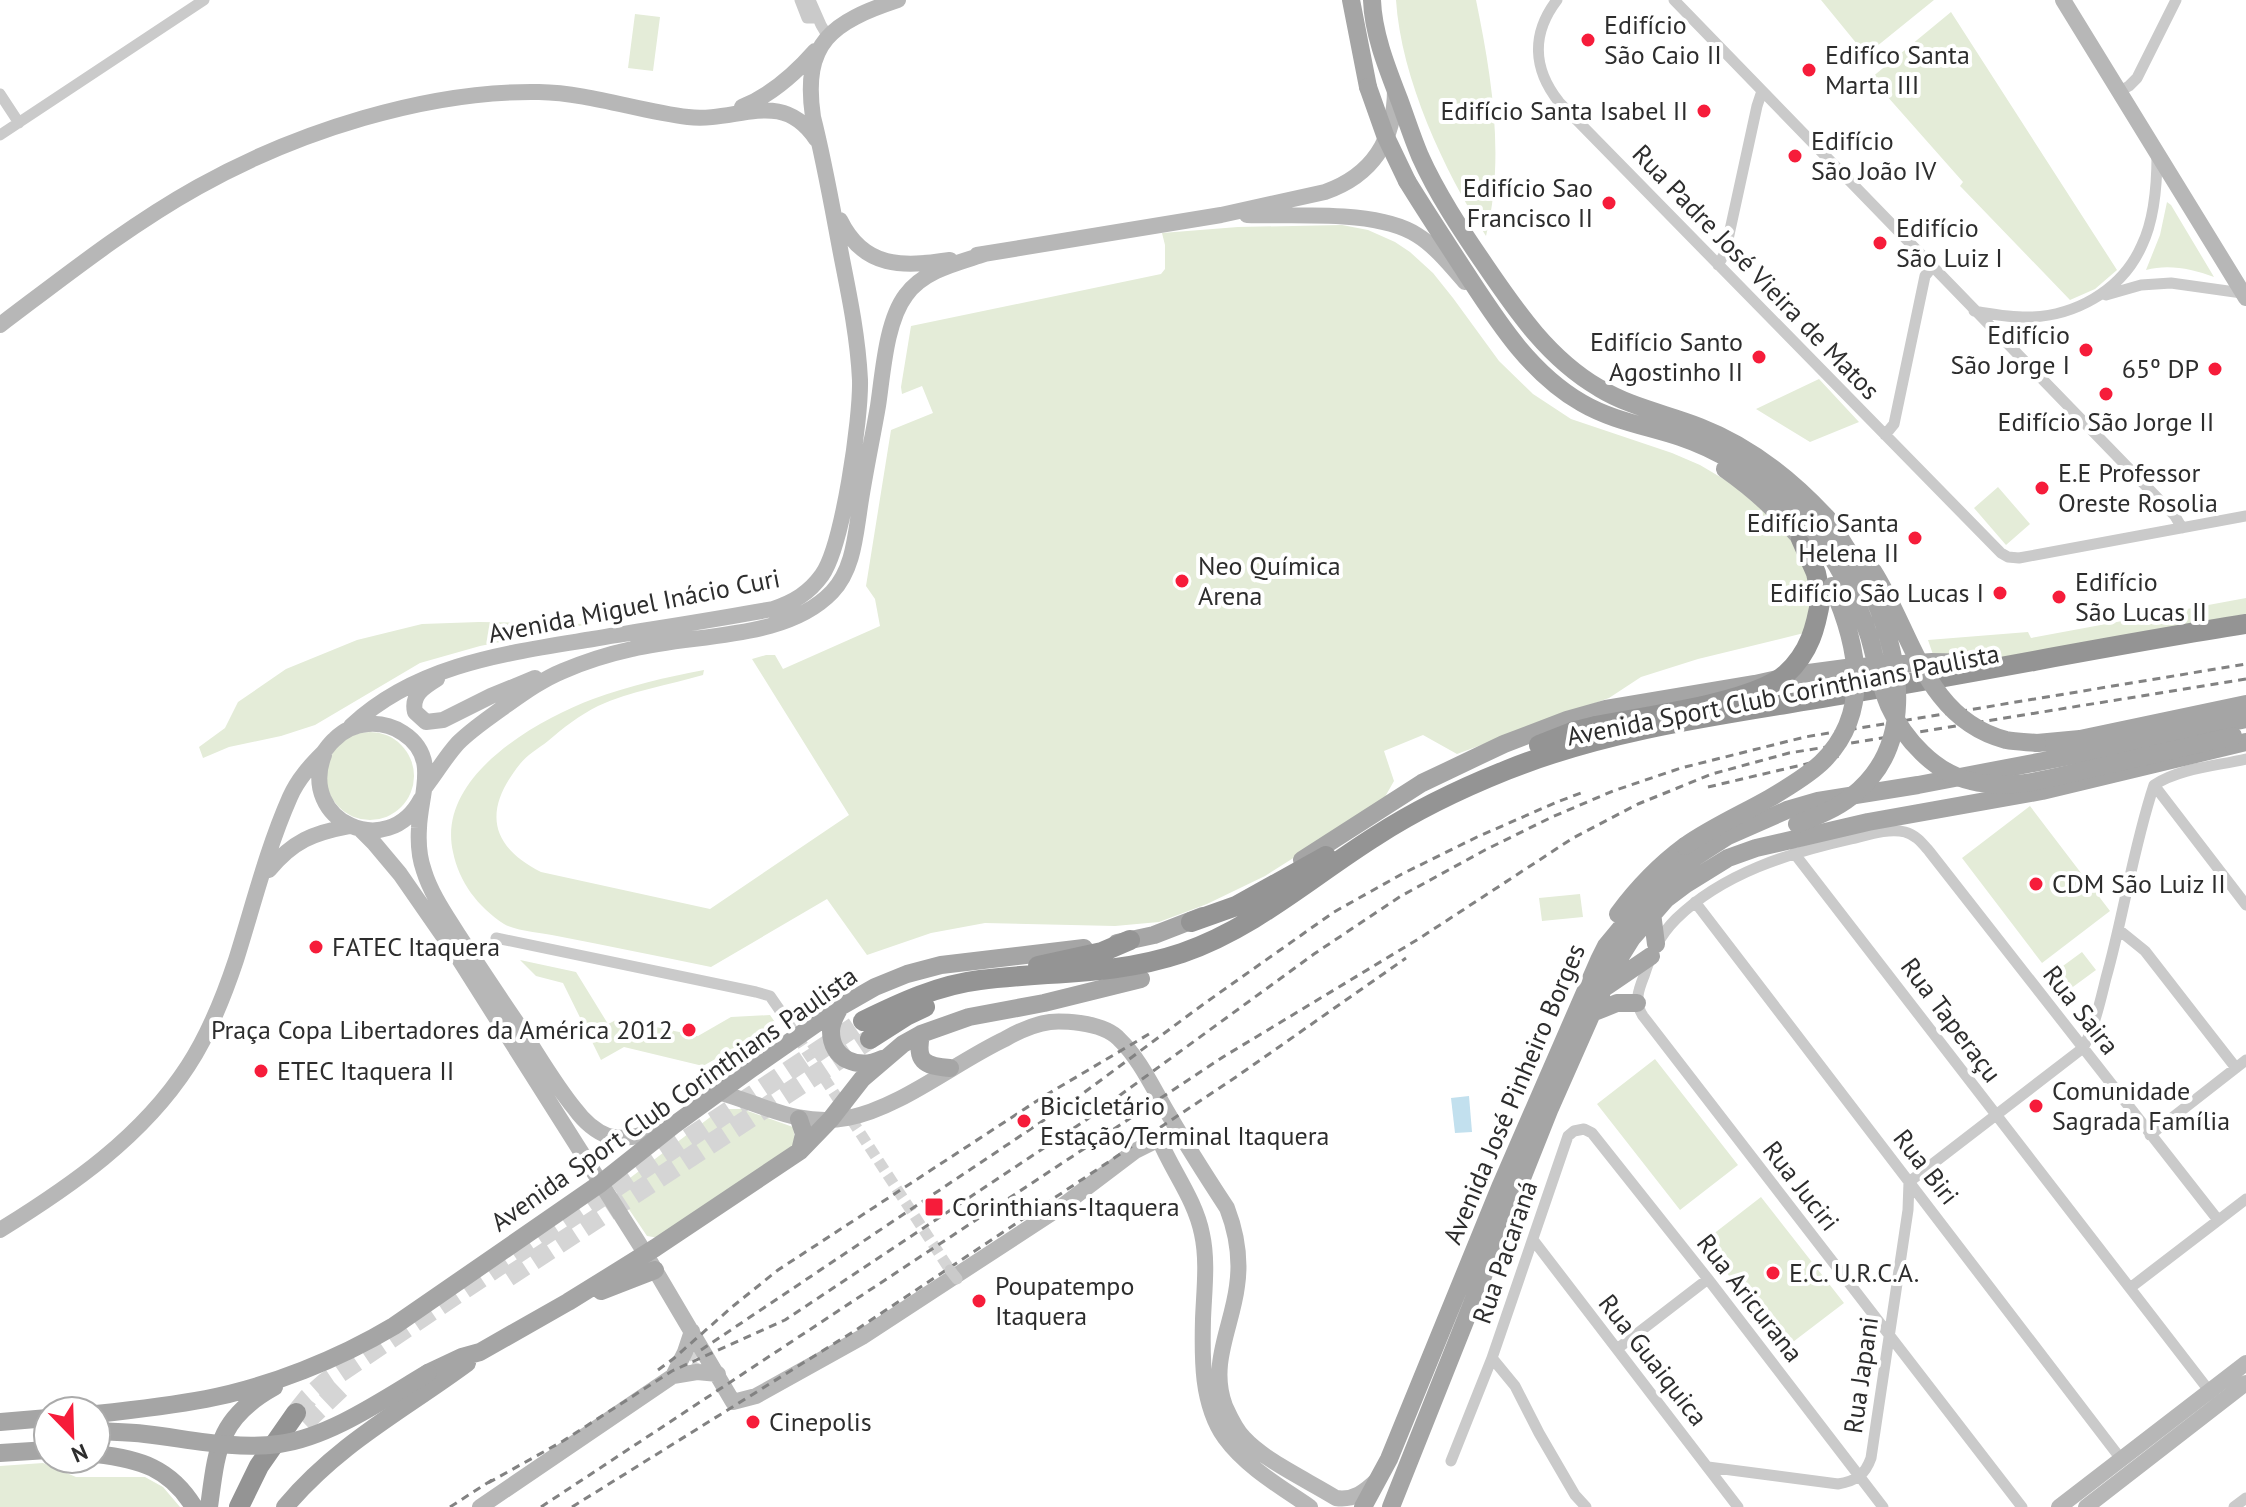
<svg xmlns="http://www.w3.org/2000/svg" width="2246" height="1507" font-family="'PT Sans',sans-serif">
  <rect width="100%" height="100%" fill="#fff"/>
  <path fill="#e4ecd8" d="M1396 0H1476C1492 78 1505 158 1486 236 1444 171 1401 78 1396 0Z
    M1821 0H1934L1866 55Z
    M1951 12 2117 270 2095 289 2070 300 1962 188 1960 186 1963 182 1871 78Z
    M635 14 660 17 653 71 628 68Z
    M2167 202 2171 205 2214 277C2192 269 2169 264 2146 270L2160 235Z
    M1342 225 1368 230 1395 242 1410 252 1433 273 1453 298 1499 361 1533 394 1571 419 1672 453 1700 465 1732 484 1756 505 1782 519 1815 586 1804 633 1698 659 1641 677 1609 698 1457 754 1423 735 1384 751 1394 781 1382 802 1265 876 1207 904 1159 922 1115 926 985 923 931 933 867 955 827 899 711 967C659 956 608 946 557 936 543 933 515 931 504 924 478 907 459 882 453 852 436 777 535 721 593 699 629 686 666 677 704 670L703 675C669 685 630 691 598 706 580 715 563 728 548 741 539 748 527 755 520 764 484 809 488 845 541 872L710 909 849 815 752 659 766 655H775L783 669 880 626 875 599 866 586 891 430 933 413 922 386 902 394 901 387 911 326 1161 274 1165 269V245L1162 233 1238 227Z
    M1819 379 1859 422 1810 442 1756 409Z
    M1998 487 2030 524 2006 545 1974 508Z
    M2246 598V614L1939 672 1928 640 2028 632 2031 638Z
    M479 622 589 624 480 646 420 663 315 725 281 736 229 747 203 758 199 747 225 728 238 702 286 669 357 640 422 624Z
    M326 776a44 44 0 1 1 88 0a44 44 0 1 1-88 0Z
    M2030 806 2110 911 2042 963 1962 858Z
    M1580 894 1583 917 1542 921 1539 898Z
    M2082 952 2096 970 2066 992 2052 974Z
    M520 960 576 972 608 1024 618 1019 698 1036 731 1017 770 1015 779 1028 753 1044 738 1046 703 1066 624 1047 601 1060 563 983 536 976Z
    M1655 1059 1738 1165 1680 1210 1597 1104Z
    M727 1109H742L793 1127 796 1145 659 1238 647 1236 622 1199 620 1194 622 1184 713 1115Z
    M1761 1197 1844 1303 1785 1348 1703 1242Z
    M43 1463 76 1477H145L163 1487 180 1507H0V1466Z"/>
  <path fill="#c2e0ee" d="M1469 1096 1472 1132 1455 1133 1451 1098Z"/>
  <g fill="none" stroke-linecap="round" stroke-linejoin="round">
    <path stroke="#d5d5d5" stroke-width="11" stroke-dasharray="11 5.5" stroke-linecap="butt" d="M779 1009 950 1270"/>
    <path stroke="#d5d5d5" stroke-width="16" stroke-dasharray="16 8" stroke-linecap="butt" d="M685 1352 689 1350 694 1352 701 1363 697 1372"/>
    <path stroke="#d5d5d5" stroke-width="20" stroke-dasharray="20 10" stroke-linecap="butt" d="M508 1277 870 1039
      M296 1413 308 1398 326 1382 863 1021
      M304 1423 344 1385"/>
    <path stroke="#cacaca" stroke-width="11" d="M800 0 807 18H817
      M810 0 821 25 828 37
      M1557 0C1531 34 1533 69 1559 102L2001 553 2008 557 2019 558 2246 516
      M1674 0 2175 516 2182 528
      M2118 92 2129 86 2137 78 2176 0
      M0 94 19 123
      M0 135 204 0
      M1718 265 1725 253 1757 106 1762 91
      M2106 295 2141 285 2171 283 2242 293
      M1974 311C1990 314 2007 317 2023 317 2073 318 2122 291 2142 245 2155 218 2157 184 2157 155
      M1885 435 1894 424 1925 276 1932 267
      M2154 785 2246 905
      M1794 853 2214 1397
      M1695 902 2121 1459
      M2119 930 2145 951 2236 1068
      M496 938 756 992 770 996 779 1009
      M2150 1135 2246 1060
      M1534 1241 1738 1507
      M2130 1288 2246 1199
      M1617 1349 1708 1279
      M1492 1358 1515 1386 1539 1433 1575 1495 1586 1507
      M1451 1461 1492 1358 1568 1136 1574 1131 1584 1129 1592 1133 1708 1279 1883 1507
      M1708 1467 1838 1484C1856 1481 1865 1475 1871 1458L1908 1210 1909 1182 2083 1048C2095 1026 2100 1002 2106 978 2124 914 2133 848 2154 785 2180 768 2216 766 2246 759
      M2022 1507 1643 1016C1634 1002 1638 991 1644 976 1651 954 1659 936 1676 919 1723 873 1789 853 1851 839 1868 835 1888 828 1905 832 1916 835 1922 843 1929 851L2218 1220
      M2234 1507 2246 1498"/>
    <path stroke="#b7b7b7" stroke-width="16" d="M2063 0 2246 298
      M742 107C771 95 794 75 815 51
      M1247 215C1295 217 1376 209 1417 235 1435 246 1451 266 1465 282
      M840 220C864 269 903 267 950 260
      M977 255 1221 215 1325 192C1373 175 1395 140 1395 89
      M0 325C64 277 128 226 198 187 296 132 427 90 539 92 590 93 638 111 688 117 737 123 781 87 816 139
      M437 679C424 687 411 695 415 712L426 722 443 720 491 696 535 678
      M351 726C417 664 507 653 593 639 653 629 713 620 773 609 794 602 809 593 822 575 843 545 861 418 860 380 858 339 850 299 842 259 833 212 825 164 813 117 802 42 832 22 898 0
      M324 755C298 821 388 862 421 799
      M426 786C437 772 446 756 458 743 471 730 486 720 501 709 521 695 541 680 563 671 584 662 609 654 632 649 695 633 785 641 832 592 852 571 855 540 859 513 864 477 872 441 878 406 883 373 886 321 906 295 924 270 958 263 985 254
      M360 829 374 843 400 874 459 959 645 1253 733 1402 756 1396 862 1337 1061 1207 1135 1151 1159 1139C1172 1171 1195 1199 1202 1234 1208 1261 1204 1292 1203 1319 1202 1358 1201 1404 1225 1438 1246 1467 1281 1487 1310 1507
      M269 870C293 841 313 833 350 826
      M718 1092C765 1105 798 1127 848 1118 900 1108 956 1062 1005 1039 1019 1031 1034 1024 1050 1022 1060 1021 1071 1022 1080 1023 1094 1025 1110 1029 1119 1039 1139 1058 1152 1086 1166 1110 1185 1143 1206 1176 1227 1208 1237 1234 1241 1259 1237 1286 1232 1327 1209 1364 1225 1406 1230 1417 1235 1429 1244 1438 1265 1461 1309 1481 1336 1498 1353 1501 1366 1491 1377 1480
      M0 1230C71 1186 142 1137 188 1066 209 1034 224 996 236 960 253 906 267 849 290 797 298 779 310 766 323 753 327 748 330 743 335 739 353 721 382 719 403 733 440 757 420 794 419 828 418 843 419 857 424 871 431 894 446 915 459 936 478 965 497 994 517 1023 536 1051 553 1082 575 1109 583 1120 595 1131 608 1136 627 1142 650 1132 668 1127
      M673 1376 685 1352 692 1331
      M480 1507 673 1376 697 1372 718 1374
      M2059 1507 2246 1363
      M2086 1507 2246 1383"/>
    <path stroke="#a5a5a5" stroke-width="18" d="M1351 0 1368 87
      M1372 0C1373 33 1387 68 1399 99 1406 118 1412 137 1420 156 1437 194 1461 230 1485 265 1517 312 1549 359 1599 388 1630 407 1667 414 1700 427 1749 446 1792 480 1827 518
      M1407 181C1426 212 1446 242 1466 273 1498 322 1530 373 1582 403 1613 421 1647 426 1680 437 1731 454 1772 485 1809 524
      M1725 469C1758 492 1785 518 1810 550
      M2037 743 2080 739 2246 704
      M1302 860 1422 783 1504 744 1567 720 1606 709 1755 684 1801 674 1846 668 1932 662 1987 663
      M1652 913 1656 944
      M1618 914C1638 887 1658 866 1685 846
      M1117 943 1154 935 1203 916
      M1607 986 1651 956
      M840 1007C836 1015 831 1022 831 1031 831 1060 859 1070 882 1059
      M1592 1013 1617 1003H1637
      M921 1034C916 1061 923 1066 950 1068
      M799 1119 804 1134 800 1151
      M601 1291 655 1270
      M428 1373 462 1357 480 1352 568 1302 655 1248 800 1151 830 1120 862 1079 903 1044 921 1034 969 1017 1044 1003 1141 979
      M96 1414C133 1410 169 1406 206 1399 269 1387 339 1359 394 1326L601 1183 674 1125 751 1069 840 1007 875 987 907 974 941 965 1084 948
      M0 1422 48 1418
      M0 1453 48 1450
      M96 1454C140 1459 170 1468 194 1507
      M209 1507C217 1448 218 1418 274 1387
      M285 1507C339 1443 402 1411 467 1363
      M1363 1507 1389 1459 1501 1185 1599 960 1606 946 1650 893 1672 872 1728 836 1787 810 1818 801 1918 785 2075 755 2246 719
      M1391 1507 1550 1108 1592 1013 1612 970 1632 938 1666 899 1686 884 1728 858 1756 848 1868 822 2042 791 2246 742"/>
    <path stroke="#949494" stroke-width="20" d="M1801 539 1816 573 1821 597
      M1539 745 1572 732 1596 726
      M1191 922 1236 906 1326 856
      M1038 966 1102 952 1130 940
      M863 1021C900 1003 938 985 980 980 1049 971 1114 976 1182 953 1255 928 1312 876 1376 836 1416 810 1462 788 1507 770 1619 725 1745 712 1864 691 1991 670 2118 644 2246 624
      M870 1039 906 1016 925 1007
      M239 1507 259 1466 296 1413"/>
    <path stroke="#828282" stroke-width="3" stroke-dasharray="8 6" stroke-linecap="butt" d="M1708 787 1840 756
      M701 1350 1074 1100 1205 1003 1334 912 1402 874 1477 837 1557 802 1581 793
      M658 1370 673 1359 732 1307 778 1270 1046 1095 1149 1034
      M488 1483 563 1441 672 1371 785 1320 1086 1120 1314 954 1401 896 1485 850 1552 817 1613 791 1681 768 1805 737 2246 664
      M450 1507 495 1478
      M541 1507 1223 1057 1420 938 1573 838 1638 804 1712 774 1789 753 2246 679
      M572 1507 856 1330 1236 1077 1406 958"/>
    <path stroke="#cacaca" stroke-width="11" d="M950 1270 957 1279"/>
    <path stroke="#a5a5a5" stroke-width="18" d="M1368 87 1385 135 1407 181
      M1809 524C1835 559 1856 594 1869 636 1876 659 1879 683 1889 706 1904 739 1935 773 1971 781 2014 792 2061 775 2103 766 2146 756 2189 746 2233 736
      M1873 571C1912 632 1925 719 2006 740 2016 742 2027 742 2037 743
      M1797 824C1816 817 1836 809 1852 796 1915 747 1902 663 1874 598 1861 570 1844 544 1827 518
      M1685 846C1712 827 1742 814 1770 798 1787 788 1807 776 1821 763 1873 713 1858 645 1832 586
      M96 1431C112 1432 129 1432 145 1434 189 1439 234 1450 279 1444 330 1437 384 1399 428 1373"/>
    <path stroke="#949494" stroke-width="20" d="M1596 726C1642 717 1754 703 1786 674 1810 652 1816 627 1821 597"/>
  </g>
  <g fill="#f61c3a" stroke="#fff" stroke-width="3">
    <circle cx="1588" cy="40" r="8"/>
    <circle cx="1809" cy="70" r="8"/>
    <circle cx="1704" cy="111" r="8"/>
    <circle cx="1795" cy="156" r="8"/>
    <circle cx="1609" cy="203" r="8"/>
    <circle cx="1880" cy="243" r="8"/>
    <circle cx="2086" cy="350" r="8"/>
    <circle cx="1759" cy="357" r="8"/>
    <circle cx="2215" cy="369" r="8"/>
    <circle cx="2106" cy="394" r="8"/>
    <circle cx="2042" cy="488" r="8"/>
    <circle cx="1915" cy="538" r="8"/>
    <circle cx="1182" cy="581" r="8"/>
    <circle cx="2000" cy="593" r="8"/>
    <circle cx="2059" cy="597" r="8"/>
    <circle cx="2036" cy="884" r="8"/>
    <circle cx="316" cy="947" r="8"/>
    <circle cx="689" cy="1030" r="8"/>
    <circle cx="261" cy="1071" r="8"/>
    <circle cx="2036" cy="1106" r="8"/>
    <circle cx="1024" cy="1121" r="8"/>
    <rect x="924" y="1197" width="20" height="20" rx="4"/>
    <circle cx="1773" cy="1273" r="8"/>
    <circle cx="979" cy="1301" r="8"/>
    <circle cx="753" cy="1422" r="8"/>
  </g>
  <g text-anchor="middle" stroke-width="8" stroke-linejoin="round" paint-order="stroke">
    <g font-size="26" fill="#2d2d2d" stroke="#fff" text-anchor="start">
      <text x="1604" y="34">Edifício<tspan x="1604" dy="30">São Caio II</tspan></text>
      <text x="1825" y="64">Edifíco Santa<tspan x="1825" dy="30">Marta III</tspan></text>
      <text x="1688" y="120" text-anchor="end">Edifício Santa Isabel II</text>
      <text x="1811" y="150">Edifício<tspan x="1811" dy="30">São João IV</tspan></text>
      <text x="1593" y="197" text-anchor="end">Edifício Sao<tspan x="1593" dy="30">Francisco II</tspan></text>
      <text x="1896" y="237">Edifício<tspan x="1896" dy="30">São Luiz I</tspan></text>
      <text x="2070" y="344" text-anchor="end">Edifício<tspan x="2070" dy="30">São Jorge I</tspan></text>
      <text x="1743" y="351" text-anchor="end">Edifício Santo<tspan x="1743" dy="30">Agostinho II</tspan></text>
      <text x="2199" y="378" text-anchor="end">65º DP</text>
      <text x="2106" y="431" text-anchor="middle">Edifício São Jorge II</text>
      <text x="2058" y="482">E.E Professor<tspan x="2058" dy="30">Oreste Rosolia</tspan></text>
      <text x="1899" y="532" text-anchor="end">Edifício Santa<tspan x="1899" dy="30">Helena II</tspan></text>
      <text x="1198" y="575">Neo Química<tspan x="1198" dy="30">Arena</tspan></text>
      <text x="2075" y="591">Edifício<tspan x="2075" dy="30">São Lucas II</tspan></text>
      <text x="1984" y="602" text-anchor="end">Edifício São Lucas I</text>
      <text x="2052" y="893">CDM São Luiz II</text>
      <text x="332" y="956">FATEC Itaquera</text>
      <text x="673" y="1039" text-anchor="end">Praça Copa Libertadores da América 2012</text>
      <text x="277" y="1080">ETEC Itaquera II</text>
      <text x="2052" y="1100">Comunidade<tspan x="2052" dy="30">Sagrada Família</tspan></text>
      <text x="1040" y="1115">Bicicletário<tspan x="1040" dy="30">Estação/Terminal Itaquera</tspan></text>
      <text x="952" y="1216">Corinthians-Itaquera</text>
      <text x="1789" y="1282">E.C. U.R.C.A.</text>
      <text x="995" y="1295">Poupatempo<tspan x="995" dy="30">Itaquera</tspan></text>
      <text x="769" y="1431">Cinepolis</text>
    </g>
    <g font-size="26" fill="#2d2d2d" stroke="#fff">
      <text transform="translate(1756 272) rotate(46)" y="9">Rua Padre José Vieira de Matos</text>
      <text transform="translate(634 606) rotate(-11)" y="9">Avenida Miguel Inácio Curi</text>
      <text transform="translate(1783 695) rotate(-11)" y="9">Avenida Sport Club Corinthians Paulista</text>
      <text transform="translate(2081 1010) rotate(52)" y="9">Rua Saira</text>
      <text transform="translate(1951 1020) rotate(53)" y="9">Rua Taperaçu</text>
      <text transform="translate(1514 1094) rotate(-67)" y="9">Avenida José Pinheiro Borges</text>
      <text transform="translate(674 1099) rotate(-35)" y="9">Avenida Sport Club Corinthians Paulista</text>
      <text transform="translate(1926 1167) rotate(52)" y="9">Rua Biri</text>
      <text transform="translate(1801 1186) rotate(52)" y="9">Rua Juciri</text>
      <text transform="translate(1505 1252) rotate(-71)" y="9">Rua Pacaraná</text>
      <text transform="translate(1750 1298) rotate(52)" y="9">Rua Aricurana</text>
      <text transform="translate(1653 1360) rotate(52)" y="9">Rua Guaiquica</text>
      <text transform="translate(1861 1375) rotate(-82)" y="9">Rua Japani</text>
    </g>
  </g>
  <g transform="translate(72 1435) rotate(157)"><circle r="38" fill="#ffffff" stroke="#ababab" stroke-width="2"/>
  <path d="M0-6L14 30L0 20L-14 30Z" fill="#f61c3a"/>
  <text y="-12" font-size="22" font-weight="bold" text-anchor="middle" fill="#2d2d2d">N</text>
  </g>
</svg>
